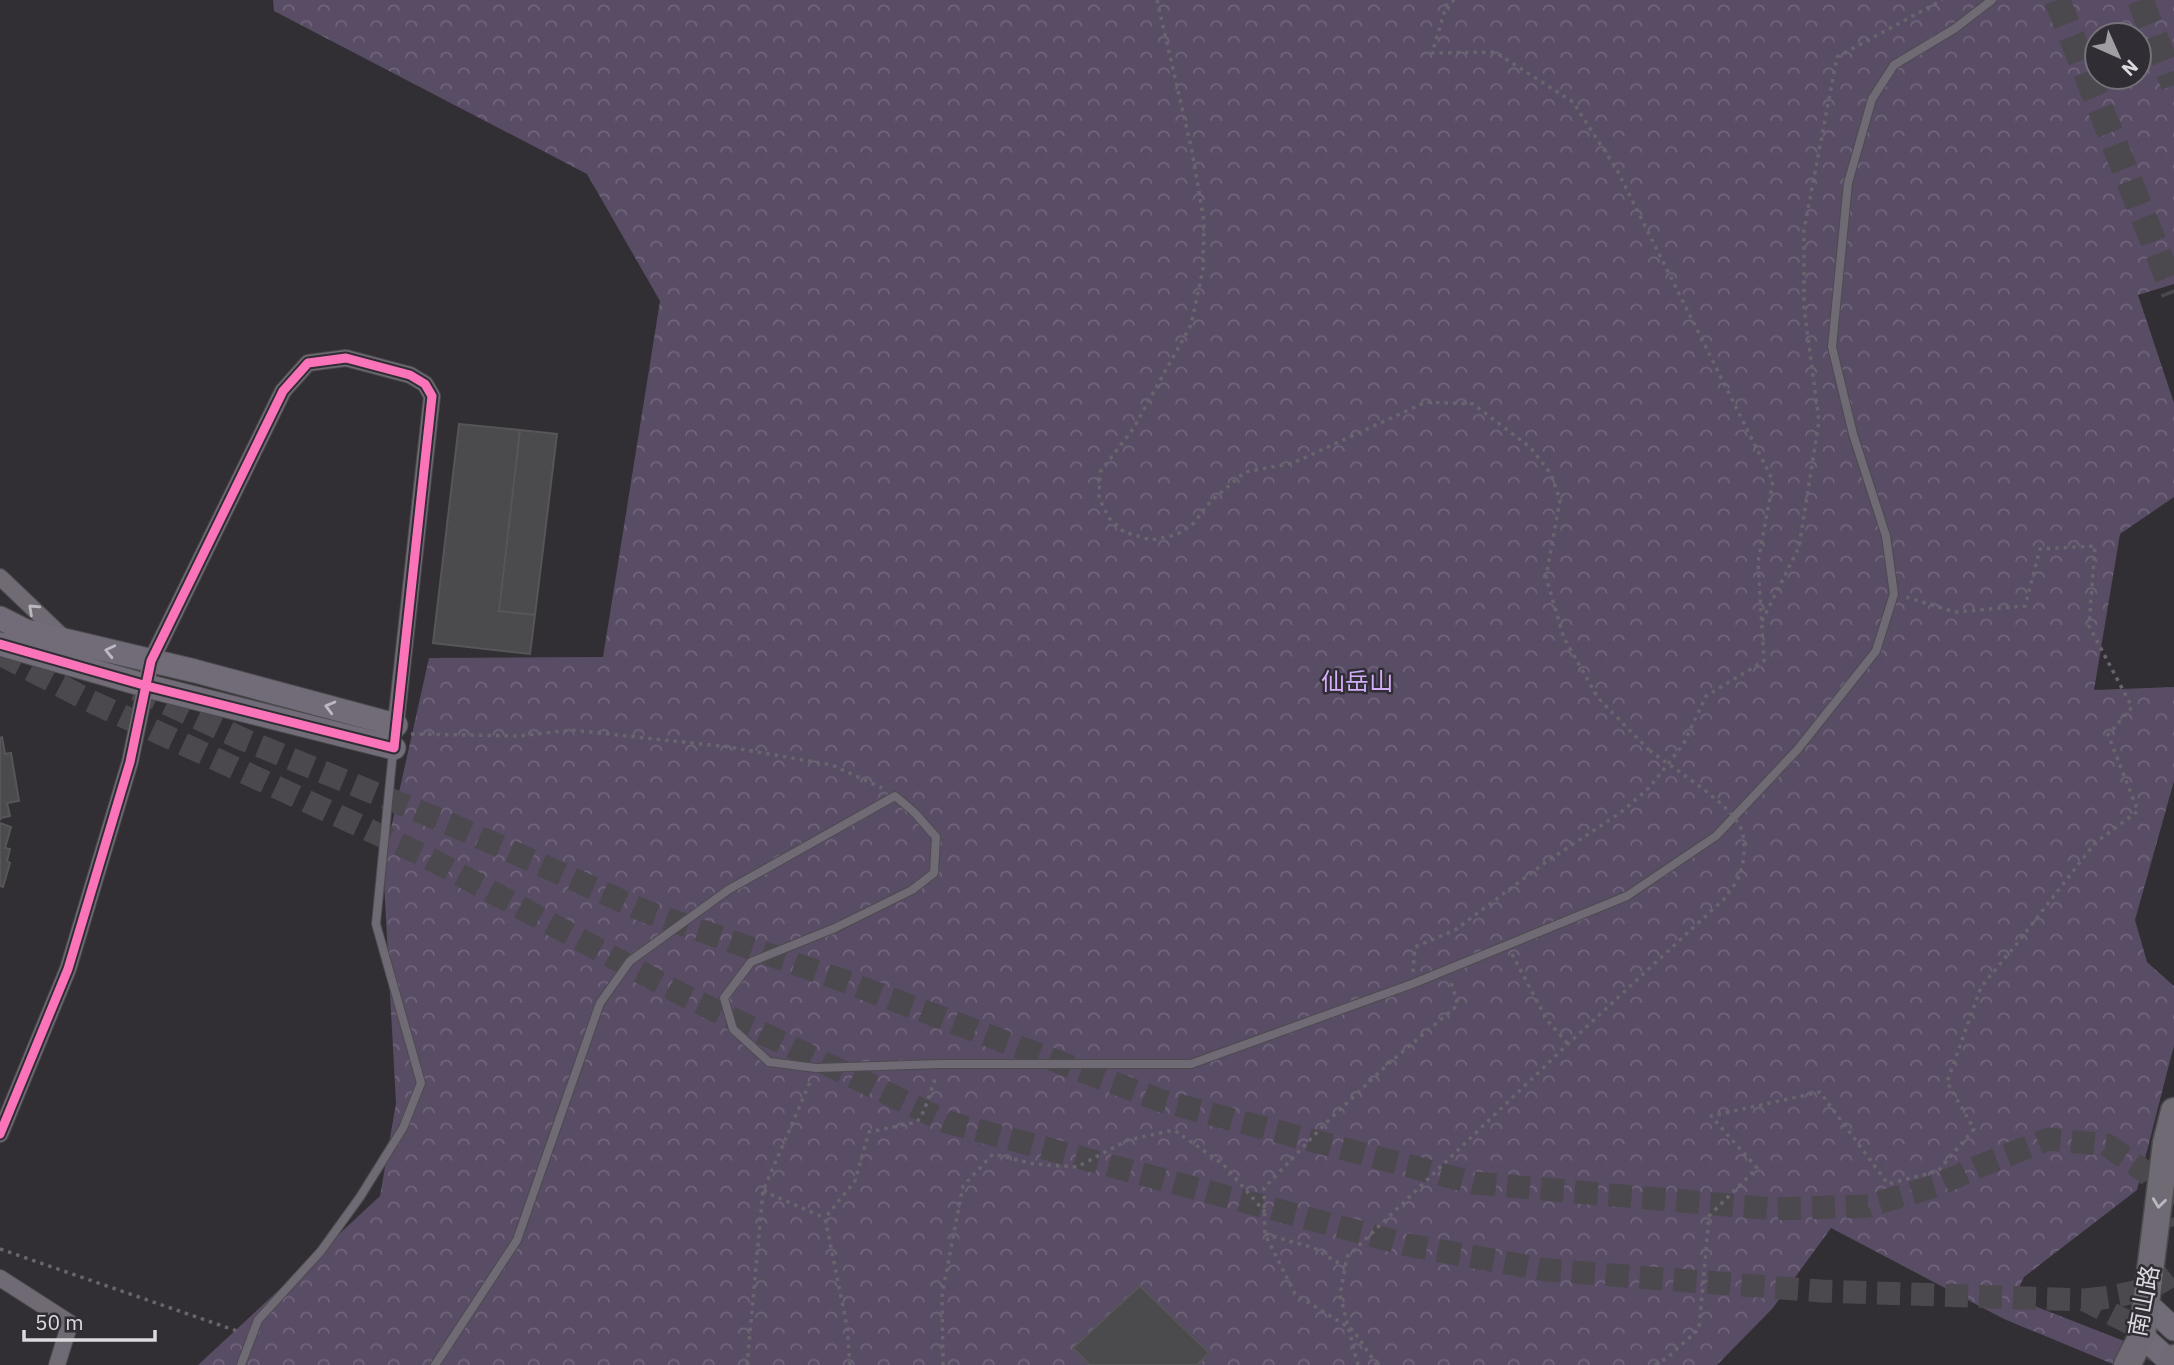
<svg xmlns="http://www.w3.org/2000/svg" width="2174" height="1365" font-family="'IBM Plex Sans','Noto Sans SC',sans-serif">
  <defs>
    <pattern id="forest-crowns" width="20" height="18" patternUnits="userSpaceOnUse" patternTransform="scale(1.75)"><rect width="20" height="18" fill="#594c65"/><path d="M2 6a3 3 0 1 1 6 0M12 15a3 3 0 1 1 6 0" fill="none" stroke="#70657b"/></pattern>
  </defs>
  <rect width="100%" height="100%" fill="#312f33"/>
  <path fill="url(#forest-crowns)" fill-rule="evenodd" d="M273 0H2174V284L2138 295 2174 403V497L2120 534 2094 690 2174 687V781L2135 920 2147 962 2174 986V1045L2137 1190 2024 1277 2014 1298 2124 1341 2115 1365 2004 1319 1831 1228 1772 1309 1717 1365H198L380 1196 396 1103 383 864 429 658 603 657 660 301 587 174 274 11ZM2097 35H2139V77H2097Z"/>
  <path fill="#4b4a4d" stroke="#565558" stroke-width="2" d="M459 424 520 430 499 611 535 615 530 654 433 643Z
    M520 430 557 434 535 615 499 611Z
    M2 737 5 754 11 753 19 801 7 803 10 816 1 818 0 820V738Z
    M0 823 11 827 5 848 10 849 7 861 10 863 3 887 0 886Z
    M1140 1286 1209 1353 1197 1365H1090L1073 1348Z"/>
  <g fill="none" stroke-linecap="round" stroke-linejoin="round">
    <path stroke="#4b494d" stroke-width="23" stroke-dasharray="23 11" stroke-linecap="butt" d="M0 654 86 699 425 856 681 994 947 1122 1408 1245 1547 1270 1821 1291 2085 1300 2155 1336
      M136 689 240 738 450 824 642 910 836 978 1162 1101 1474 1183 1774 1209 1868 1206 1935 1186 1992 1161 2049 1139 2107 1145 2147 1173 2169 1209 2174 1226
      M2085 1300C2112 1297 2153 1292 2174 1273
      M2157 1365 2174 1337"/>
    <path stroke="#4b494d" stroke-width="26" stroke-dasharray="26 13" stroke-linecap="butt" d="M2057 0 2174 293
      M2140 0 2174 85"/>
    <g stroke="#4c4b4e" stroke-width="10">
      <path id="lane" d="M241 1365 258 1320 321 1251 360 1197 403 1128 421 1083 376 924 393 751
        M435 1365 517 1240 600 1003 630 961 728 890 895 796 914 812 936 837 934 873 912 890 835 928 751 962 724 998 733 1029 769 1062 816 1068 940 1064H1191L1412 984 1627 896 1716 836 1798 749 1876 651 1894 594 1886 536 1853 434 1832 347 1848 183 1872 99 1894 65 1954 29 1992 0"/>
    </g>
    <g stroke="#4c4b4e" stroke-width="18">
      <path id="street" d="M0 577 65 639
        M0 1134 68 969 130 762 151 661 283 391 308 363 346 358 410 375 425 384 432 396 395 732
        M0 1278 70 1323 57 1365"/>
    </g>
    <g stroke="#4c4b4e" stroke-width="25">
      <path id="secondary" d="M0 618 26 631 195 671 396 725
        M0 644 147 686 394 748
        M2147 1304 2174 1329
        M2142 1336 2174 1365"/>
    </g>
    <g stroke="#4c4b4e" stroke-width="29">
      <path id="primary" d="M2127 1365 2142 1336 2166 1143 2174 1111
        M2171 1365 2174 1358"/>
    </g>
    <path stroke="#69656e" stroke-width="3.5" stroke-dasharray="3.5 5" stroke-linecap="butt" d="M1157 0 1192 151 1204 221 1203 269 1191 325 1133 429 1100 472 1099 498 1109 518 1124 532 1151 540 1176 535 1193 524 1211 501 1245 472 1293 463 1426 402 1473 404 1530 447 1551 474 1560 500 1546 577 1564 638 1598 698 1649 750
      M1447 9 1454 0
      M1762 621 1799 547 1819 421 1804 308V230L1837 57 1942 0
      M411 734 519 736 571 730 729 747 832 765 882 788
      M1512 954 1547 1020 1568 1044
      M1413 972 1415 947 1455 930 1546 862 1620 813 1649 788 1683 745 1706 696 1764 661 1758 562 1773 481 1617 170 1573 102 1495 52 1432 53 1448 0
      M763 1191 825 1218
      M1265 1234 1314 1248 1345 1267
      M0 1249 240 1332
      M747 1365 763 1191 811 1080
      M850 1365 847 1326 825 1218 855 1181 869 1132 917 1122 924 1111 936 1076
      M943 1365 942 1295 963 1186 993 1154 1034 1164 1077 1167 1128 1140 1174 1130 1223 1164 1265 1212
      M1377 1365 1353 1330 1295 1294 1265 1234 1264 1188 1327 1122 1387 1065 1458 1005 1451 982
      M1655 1365 1668 1357 1699 1329 1709 1216 1757 1168 1711 1116 1820 1092 1888 1184 1938 1171 1974 1129 1947 1082 1981 987 2015 946 2095 843 2138 811 2108 735 2132 707 2089 626 2095 546 2040 549 2025 606 1955 612 1906 597"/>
    <use href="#lane" stroke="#6f6a74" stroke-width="8"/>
    <use href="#street" stroke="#6f6a74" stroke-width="16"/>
    <use href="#secondary" stroke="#726b78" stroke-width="23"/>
    <use href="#primary" stroke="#706a74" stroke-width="26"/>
    <path stroke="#69656e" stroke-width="3.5" stroke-dasharray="3.5 5" stroke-linecap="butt" d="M1358 1365 1340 1295 1347 1257 1568 1044 1724 899C1729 892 1736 884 1739 876 1745 862 1747 836 1738 823 1721 797 1675 770 1649 750"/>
    <g stroke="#312d35" stroke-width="13">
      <path id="cycleway" d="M0 644 147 686 394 748 432 396 425 384 410 375 346 358 308 363 283 391 151 661 130 762 68 969 0 1134"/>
    </g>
    <use href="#cycleway" stroke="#fb73b8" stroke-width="9"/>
  </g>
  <defs><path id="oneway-chevron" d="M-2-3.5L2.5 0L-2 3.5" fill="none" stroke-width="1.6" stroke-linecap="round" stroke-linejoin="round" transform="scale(1.75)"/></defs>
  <use stroke="#bbb8bf" href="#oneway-chevron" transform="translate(33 609) rotate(-137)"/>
  <g stroke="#bcb9c0">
    <use href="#oneway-chevron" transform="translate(110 651) rotate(-167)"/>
    <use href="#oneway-chevron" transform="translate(330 707) rotate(-165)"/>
  </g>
  <use stroke="#bcb8bf" href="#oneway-chevron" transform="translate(2159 1203) rotate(97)"/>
  <g text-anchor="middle" stroke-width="5" stroke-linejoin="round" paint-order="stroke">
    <g font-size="24" fill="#d5aef9" stroke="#312d35">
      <text x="1357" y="690">仙岳山</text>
    </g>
    <g font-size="24" fill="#dcdadf" stroke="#312d35">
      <text transform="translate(2144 1301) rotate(-79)" y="8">南山路</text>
    </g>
  </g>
  <g transform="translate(2118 56) rotate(135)"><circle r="33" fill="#312d35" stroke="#757279" stroke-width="2"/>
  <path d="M0-5L12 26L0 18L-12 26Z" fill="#a09ea3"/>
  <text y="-10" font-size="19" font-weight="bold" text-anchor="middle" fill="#dcdadf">N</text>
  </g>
  <path d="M24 1330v10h131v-10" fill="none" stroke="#dcdadf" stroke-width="3.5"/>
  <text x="35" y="1330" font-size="21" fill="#dcdadf" stroke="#312d35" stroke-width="5" paint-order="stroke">50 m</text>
</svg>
